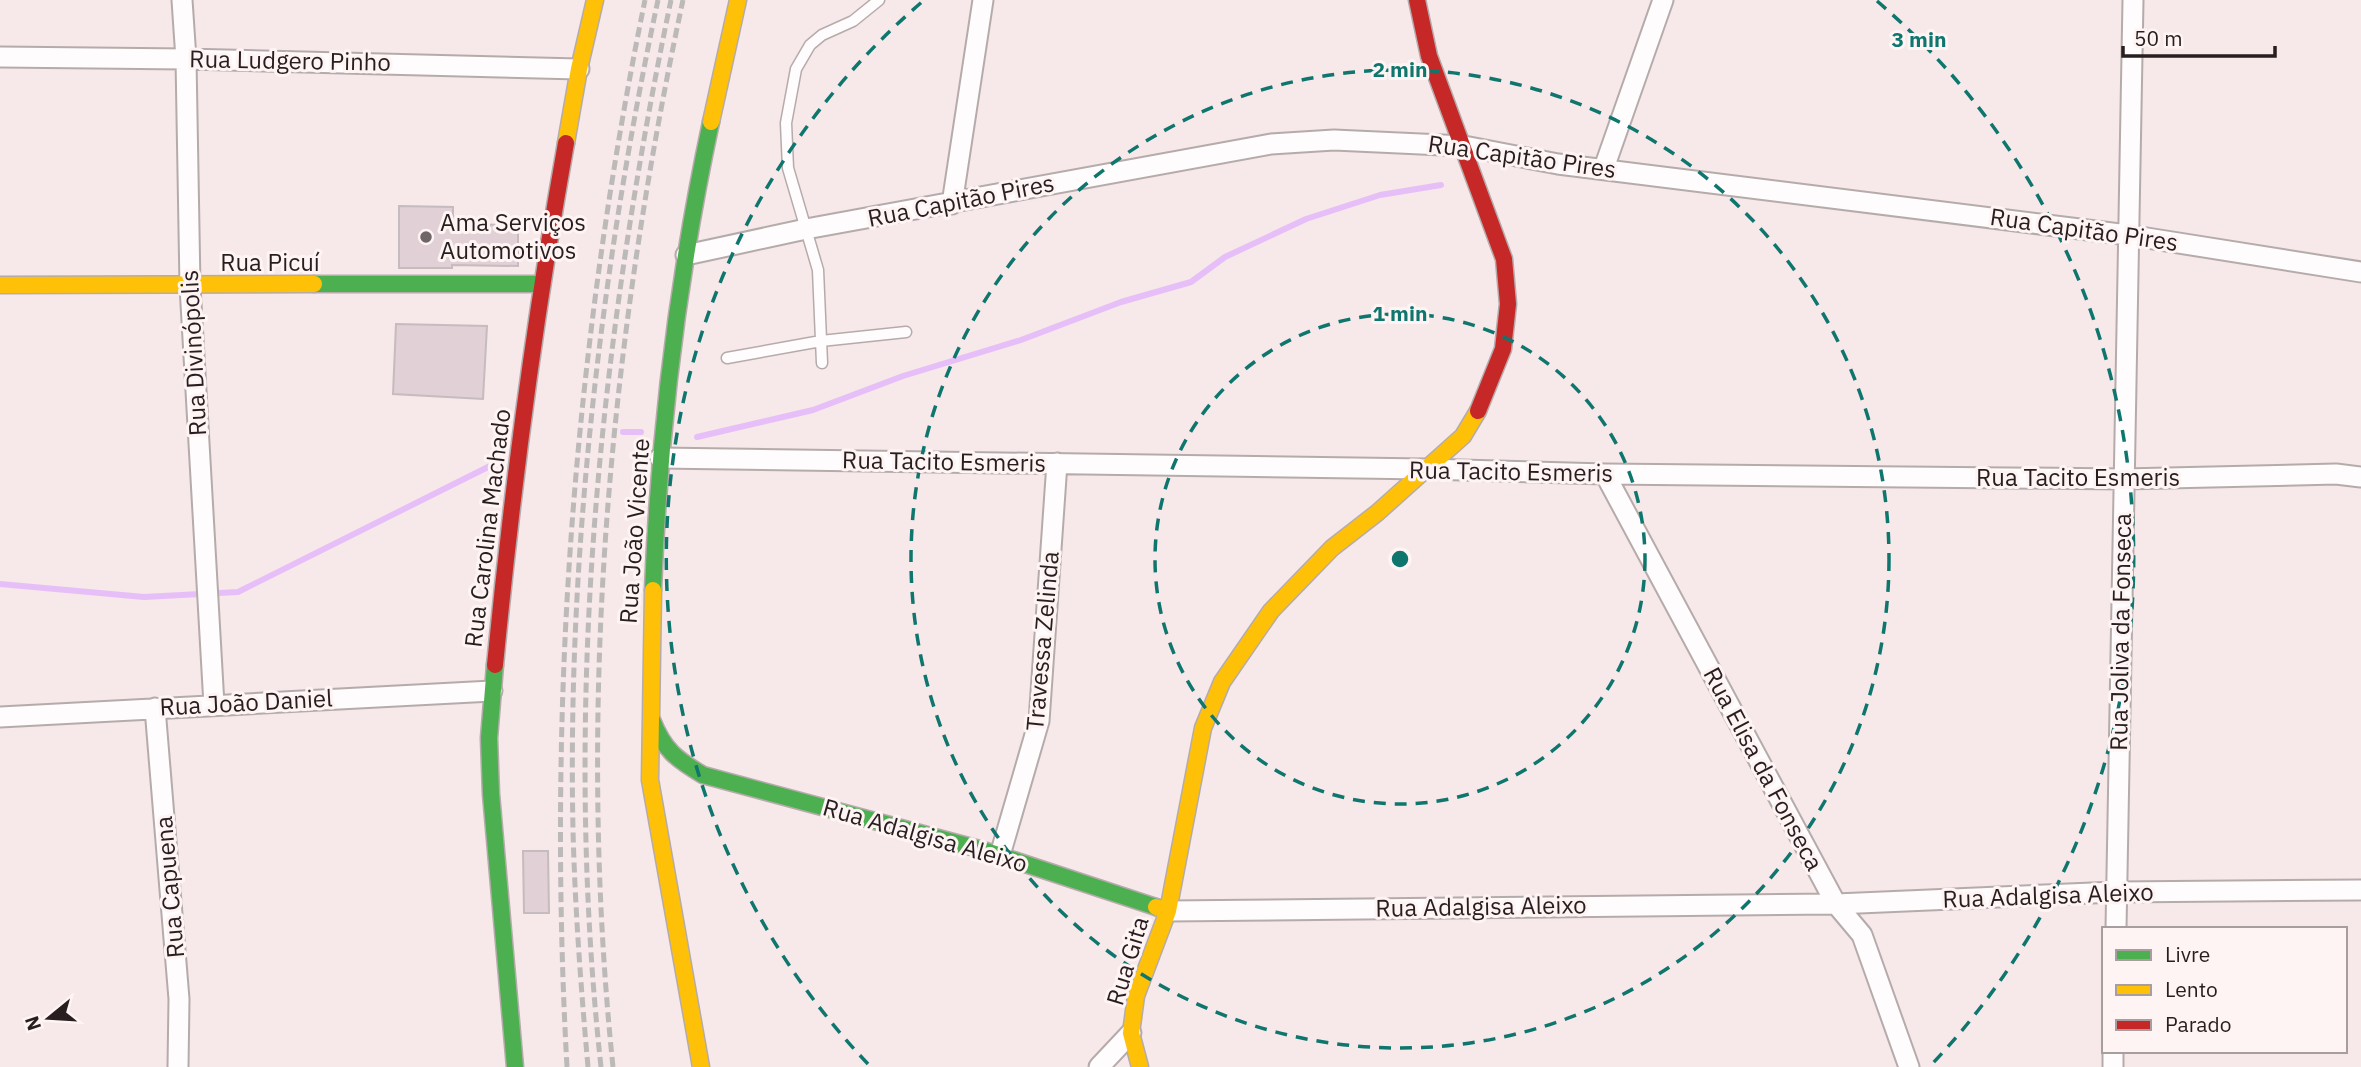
<svg xmlns="http://www.w3.org/2000/svg" width="2361" height="1067" font-family="'IBM Plex Sans',sans-serif">
  <rect width="100%" height="100%" fill="#f7e8e9"/>
  <g fill="none" stroke-linecap="round" stroke-linejoin="round">
    <path stroke="#e6bff8" stroke-width="6" d="M623 432H641
      M697 437 813 410 903 376 1021 340 1121 302 1191 282 1225 257 1306 219 1380 195 1441 185
      M0 584 144 597 238 592 488 467"/>
  </g>
  <path fill="#e1d0d6" stroke="#c6bbbe" stroke-width="2" d="M399 206 453 207V224L518 225V266L452 265V268H399Z
    M396 324 487 326 483 399 393 394Z
    M523 851H548L549 913H524Z"/>
  <g fill="none" stroke-linecap="round" stroke-linejoin="round">
    <g stroke="#b6abab" stroke-width="13">
      <path id="lane" d="M727 358 821 341 906 332
        M822 363 818 270 788 168 786 123 796 69 810 45 822 35 853 21 879 0"/>
    </g>
    <g stroke="#b6abab" stroke-width="23">
      <path id="street" d="M182 0 186 59 190 286 214 705
        M0 57 186 59 579 69
        M1604 168 1663 0
        M952 204 983 0
        M686 255 806 229 1271 144 1334 140 1464 146 1558 164 2128 235 2361 272
        M660 458 1425 469 1605 474 2124 479 2336 474 2361 477
        M1605 474 1836 904 1862 935 1909 1067
        M155 708 179 999 178 1067
        M0 717 492 691
        M1000 855 1039 721 1057 463
        M1168 911 1836 904 2116 892 2361 890
        M2116 929 2133 0
        M1099 1067 1131 1033
        M2113 1067V1051"/>
    </g>
    <g stroke="#b6abab" stroke-width="19">
      <path id="fast" d="M314 284H541
        M653 590C659 433 678 276 711 122
        M495 665 489 738 491 794 515 1067
        M652 720C664 750 676 759 703 775L983 850 1156 907"/>
    </g>
    <g stroke="#b6abab" stroke-width="19">
      <path id="slow" d="M711 122 738 0
        M566 143 579 69 595 0
        M0 285 314 284
        M653 590 650 780 701 1067
        M1168 911 1203 728 1222 682 1271 611 1332 548 1377 513 1463 436 1478 411
        M1140 1067 1131 1033 1136 996 1168 911 1156 907"/>
    </g>
    <g stroke="#b6abab" stroke-width="19">
      <path id="jam" d="M1417 0 1429 56 1504 259 1508 304 1503 349 1478 411
        M495 665C512 490 535 316 566 143"/>
    </g>
    <use href="#lane" stroke="#fefcfc" stroke-width="10"/>
    <use href="#street" stroke="#fefcfc" stroke-width="19"/>
    <use href="#fast" stroke="#4caf50" stroke-width="16"/>
    <use href="#slow" stroke="#ffc107" stroke-width="16"/>
    <use href="#jam" stroke="#c62828" stroke-width="16"/>
    <path stroke="#bcb9b9" stroke-width="5" stroke-dasharray="10 5" stroke-linecap="butt" d="M567 1067C547 710 573 351 645 0
      M588 1067C581 988 575 909 573 830 567 558 601 266 658 0
      M601 1067C562 711 598 349 671 0
      M613 1067C576 711 608 349 683 0"/>
  </g>
  <g fill="none" stroke="#0f766e" stroke-width="3.5" stroke-dasharray="12 9">
    <circle cx="1400" cy="559" r="245"/>
    <circle cx="1400" cy="559" r="489"/>
    <path d="M868 1064A734 734 0 0 1 923 1M1877 1A734 734 0 0 1 1932 1064"/>
  </g>
  <circle fill="#706566" stroke="#fff4f4" stroke-width="2.5" cx="426" cy="237" r="7"/>
  <g text-anchor="middle" stroke-width="6" stroke-linejoin="round" paint-order="stroke">
    <g font-size="24" fill="#281e1f" stroke="#fff4f4">
      <text transform="translate(290 61) rotate(1)" y="8">Rua Ludgero Pinho</text>
      <text transform="translate(1522 157) rotate(8)" y="8">Rua Capitão Pires</text>
      <text transform="translate(961 201) rotate(-11)" y="8">Rua Capitão Pires</text>
      <text transform="translate(2084 230) rotate(8)" y="8">Rua Capitão Pires</text>
      <text x="270" y="271">Rua Picuí</text>
      <text transform="translate(194 353) rotate(-93)" y="8">Rua Divinópolis</text>
      <text transform="translate(944 462) rotate(1)" y="8">Rua Tacito Esmeris</text>
      <text transform="translate(1511 472) rotate(1)" y="8">Rua Tacito Esmeris</text>
      <text x="2078" y="486">Rua Tacito Esmeris</text>
      <text transform="translate(488 528) rotate(-83)" y="8">Rua Carolina Machado</text>
      <text transform="translate(635 531) rotate(-86)" y="8">Rua João Vicente</text>
      <text transform="translate(2121 632) rotate(-89)" y="8">Rua Joliva da Fonseca</text>
      <text transform="translate(1043 641) rotate(-85)" y="8">Travessa Zelinda</text>
      <text transform="translate(246 703) rotate(-3)" y="8">Rua João Daniel</text>
      <text transform="translate(1763 769) rotate(62)" y="8">Rua Elisa da Fonseca</text>
      <text transform="translate(925 836) rotate(16)" y="8">Rua Adalgisa Aleixo</text>
      <text transform="translate(170 887) rotate(-95)" y="8">Rua Capuena</text>
      <text transform="translate(2048 896) rotate(-2)" y="8">Rua Adalgisa Aleixo</text>
      <text transform="translate(1481 907) rotate(-1)" y="8">Rua Adalgisa Aleixo</text>
      <text transform="translate(1128 961) rotate(-73)" y="8">Rua Gita</text>
    </g>
    <g font-size="24" fill="#281e1f" stroke="#fff4f4" text-anchor="start">
      <text x="440" y="231">Ama Serviços<tspan x="440" dy="28">Automotivos</tspan></text>
    </g>
  </g>
  <circle cx="1400" cy="559" r="10" fill="#0f766e" stroke="#fff4f4" stroke-width="3.5"/>
  <g font-size="21" text-anchor="middle" font-weight="bold" fill="#0f766e" stroke="#fff4f4" stroke-width="6" stroke-linejoin="round" paint-order="stroke">
    <text x="1919" y="47">3 min</text>
    <text x="1400" y="77">2 min</text>
    <text x="1400" y="321">1 min</text>
  </g>
  <rect x="2102" y="927" width="245" height="126" fill="#fff4f4" stroke="#a99e9f" stroke-width="2"/>
  <rect x="2116" y="950" width="35" height="10" fill="#4caf50" stroke="#a99e9f" stroke-width="2"/>
  <text x="2165" y="962" font-size="21" fill="#281e1f">Livre</text>
  <rect x="2116" y="985" width="35" height="10" fill="#ffc107" stroke="#a99e9f" stroke-width="2"/>
  <text x="2165" y="997" font-size="21" fill="#281e1f">Lento</text>
  <rect x="2116" y="1020" width="35" height="10" fill="#c62828" stroke="#a99e9f" stroke-width="2"/>
  <text x="2165" y="1032" font-size="21" fill="#281e1f">Parado</text>
  <g transform="translate(49 1018) rotate(252)" stroke="#fff4f4" stroke-width="5" paint-order="stroke">
  <path d="M0-5L12 26L0 18L-12 26Z" fill="#281e1f"/>
  <text y="-10" font-size="19" font-weight="bold" text-anchor="middle" fill="#281e1f">N</text>
  </g>
  <path d="M2123 46v10h152v-10" fill="none" stroke="#281e1f" stroke-width="3.5"/>
  <text x="2134" y="46" font-size="21" fill="#281e1f" stroke="#fff4f4" stroke-width="5" paint-order="stroke">50 m</text>
</svg>
